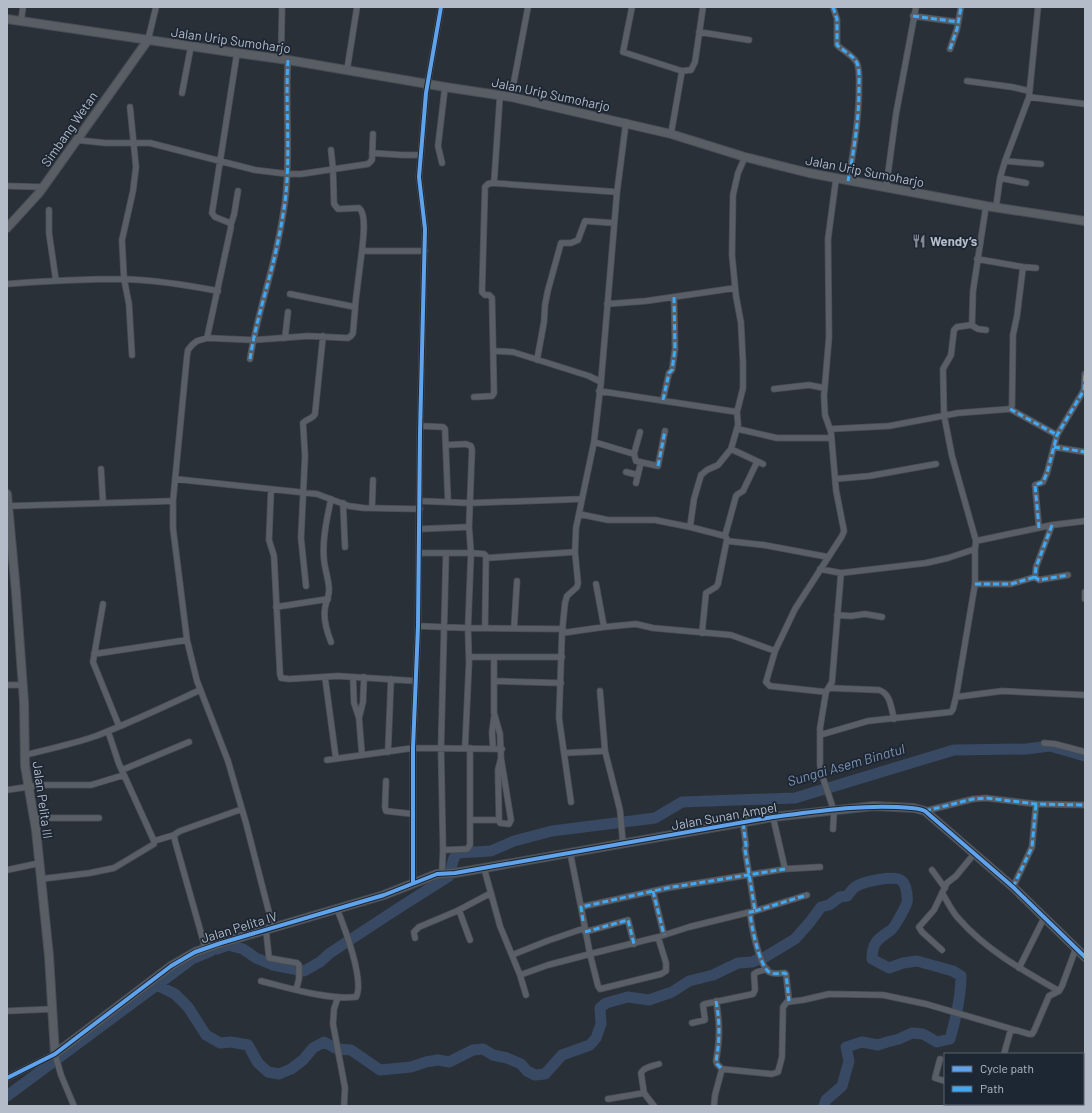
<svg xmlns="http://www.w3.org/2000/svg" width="1092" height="1113" font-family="Barlow,sans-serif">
  <rect width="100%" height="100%" fill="#2a3038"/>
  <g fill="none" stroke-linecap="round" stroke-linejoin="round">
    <path stroke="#384963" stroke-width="11" d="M217 949 228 945 243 949 256 958 273 965 304 971 320 962 330 953 391 913 449 876C453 867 450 863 457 853L491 851 514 841 552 831 655 818 682 802 795 798 954 750 1026 749 1050 746 1085 756
      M157 985 175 994 188 1007 206 1035 220 1043 231 1042 248 1045 258 1063 268 1072 279 1074 291 1069 303 1060 313 1048 324 1042 337 1049 351 1050 380 1070 411 1067 426 1062 438 1060 449 1062 473 1050 483 1049 493 1055 507 1058 521 1064 527 1071 535 1075 545 1074 562 1055 590 1045 596 1038 601 1024 600 1008 606 1003 628 997 649 1000 672 992 689 981 713 975 738 963 752 962 765 957 795 939 810 922 821 907 829 905 840 897 847 896C850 893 852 889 855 887 862 882 896 874 902 881 906 885 908 896 907 902 906 907 894 928 891 930 878 939 872 942 872 959L889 968 903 963 917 961 953 971 961 976C961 997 956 1018 950 1039L937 1042 923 1034 912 1033 899 1039 887 1042 878 1045 862 1042 846 1047 849 1061 842 1086 826 1100 824 1106
      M7 1096 192 959 211 951"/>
    <g stroke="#484c53" stroke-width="7">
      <path id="street" d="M632 7 623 52 682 71
        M833 7 837 19V45C843 51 853 55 857 63 860 71 859 80 859 88 859 120 854 150 848 181
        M913 16 958 22
        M21 21 23 7
        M699 32 749 40
        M148 40 156 7
        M950 49 957 29 961 7
        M281 59 282 7
        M347 70 357 7
        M967 81 1012 87 1029 91
        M182 93 191 46
        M511 97 528 7
        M1029 97 1085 104
        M130 107 136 167 133 191 122 240 124 279 129 304 132 355
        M671 134 682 71 691 70 695 62 703 7
        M76 140 106 143H150L255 170 288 174H301L368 164 372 160 373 134
        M331 150 333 169 334 204 338 209 359 208C367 214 363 240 362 250L363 251H425
        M372 153 403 155H421
        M1005 161 1041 164
        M442 163 438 146 445 87
        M1000 178 1026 183
        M494 183 500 95
        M7 186 43 187
        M886 188 896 114 916 7
        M996 207 1000 178 1005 161 1029 97 1038 7
        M49 210V233L56 281
        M231 224 234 215 238 191
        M1023 267 1036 268
        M7 284C46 281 85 279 123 279 155 280 187 285 218 291
        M290 294 355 307
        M607 304 646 301 735 288
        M971 325 978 329 986 330
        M207 338 231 227 230 223 215 217 212 213 237 53
        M285 338 288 312
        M493 351 513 352 589 376 601 382
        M250 359C256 319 270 281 278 241 281 228 283 215 285 202 291 155 285 107 288 60
        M537 360 544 322 545 305 548 290 561 243H571L578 240 585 221 614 223
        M774 389 809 385 824 388
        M599 391 737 412
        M474 397 492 396 494 393 492 298 489 295H485L482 292 485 187 488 184 492 183 617 192
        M663 400 669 373 672 370 675 349 674 297
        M1010 409 1057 435
        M421 426 443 427 445 429 448 502
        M738 429 777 438H831
        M830 429 889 426 958 413 1010 409 1012 406 1013 335 1017 316 1023 267 977 259
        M594 442 634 454 640 432
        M446 445 466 444 471 446 472 450 469 527 471 553 484 554 486 556 485 628
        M1054 447 1085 452
        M731 449 763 464
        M634 454 636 461 658 466 665 431
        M101 469 103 503
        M626 472 638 475
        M175 479 317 494 349 506 364 508 420 509
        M835 479 869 476 936 464
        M636 483 641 462
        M271 490 269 540 274 556 280 674 281 678 289 679 338 676 416 681
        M331 499C327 519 322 539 324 560 325 570 329 580 329 590 329 597 326 602 325 608 323 620 327 632 331 642
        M420 501 470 503 582 499
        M343 503 345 547
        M9 506 173 501
        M372 508 373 480
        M579 514 608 520H655L690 527 694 499 701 475 707 470 718 465 731 449 738 425 737 412 743 388V363L741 323 736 296 732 255 733 195 738 173 745 157
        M1052 525 1036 567 1035 577 1039 580 1068 575
        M690 527 725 536 727 539 718 584 716 587 706 593 702 633
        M1039 528 1035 485 1043 482 1047 473 1057 435 1084 390 1085 374
        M419 529 469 527
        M725 536 736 496 738 494 743 491 757 462
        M727 541 764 545 828 557
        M976 541 1052 525 1085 521
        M419 553H471L468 628 469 663 465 748
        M486 558 575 552
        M820 569 841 573
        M596 584 604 627
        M975 584H1011L1035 577
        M306 586 301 538 305 456 303 423C306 419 313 419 315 414L323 336
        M1085 592V599
        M103 604 93 662 119 726
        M276 607 328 599
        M837 615 851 616 865 614 882 617
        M418 626 468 628 563 629
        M514 628 517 581
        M562 633 604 627 636 624 653 628 731 635 775 651
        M94 654 187 640
        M469 657H562
        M494 657V713L500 734 501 758 511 820 509 824 500 823 499 820 498 770 501 758
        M325 677 336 759
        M353 677 354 703 359 718
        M494 681 561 683
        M7 685H23
        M829 688 879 690C891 694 891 708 894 719
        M600 691 605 751
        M826 692 832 682 841 573 926 563 948 558 975 549 976 541 952 456 944 415 943 369 951 355 954 330 957 327 971 325 972 324 973 291 986 206
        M956 697 975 584V549
        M108 731 119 764 154 841
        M820 735 868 721 951 712 953 709 956 697 1002 691 1085 695
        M1044 743 1055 744 1085 752
        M493 748 492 732 494 717
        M388 752 391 679
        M564 753 605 751 620 810 623 844
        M25 755C49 749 73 744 96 736 132 722 166 706 200 690
        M362 755 359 718 363 702 364 677
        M327 760 413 748 502 749
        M122 770 189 742
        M386 781 385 807 386 811 413 814
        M7 790 40 785H91L124 775
        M571 802 559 718 562 633 565 603 567 596 577 587 578 583 575 552 576 528 594 442 601 382 617 192 626 122
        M925 811 973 799 986 798 1036 804 1085 805
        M773 817 785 869 820 867
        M33 818H99
        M470 820H499
        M743 823 746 845 745 849 755 911 750 912C751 925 759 965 769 972 774 975 780 973 785 973L786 974 789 1001
        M833 829 834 811 821 772 820 764V728L826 692 770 686 766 682 775 651 795 609 842 536 844 531 836 490 831 432 825 415 824 396 829 337 828 239 836 179
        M443 850 441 748 446 553
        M570 852 581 907
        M484 868 500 926 520 975 526 995
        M7 870 40 863
        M932 870 945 888
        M442 873 443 850 467 849 470 845V748
        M41 879 90 873 114 868 154 844V841L174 835
        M413 883V748L418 626 420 433 425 229 419 177 426 93 441 7
        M1013 887 1032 847 1036 804
        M653 891 664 935
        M942 893C948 902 952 912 959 919 986 950 1024 971 1059 991
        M459 910 470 940
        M755 911 807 895
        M750 912 689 927 658 937 590 954 581 907 667 888 785 869
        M273 928 246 823 228 761 197 681 187 640 173 528V501L187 356 188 350 192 345 197 341 207 338 253 340 308 336 348 338 351 336 353 333 356 298 362 250
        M266 930 269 958 297 963 299 965V979L296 990
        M585 932 628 920 634 944
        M415 938 414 932 419 927 457 911 491 893
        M205 947 175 841 174 835 180 831 242 809
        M942 950 922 932 919 927 934 910 947 883 956 876 974 854
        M512 955 547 941 585 928
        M1019 968 1044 918
        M520 975 548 965 590 954 598 986 600 989 661 974 666 971V963L658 937
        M261 981C289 988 327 1000 356 997 365 981 344 926 337 909
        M338 997 334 1009 333 1024 345 1088 344 1106
        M716 1001C720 1023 720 1039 716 1061L717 1064 722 1069
        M7 1011 53 1009
        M692 1023 705 1020 703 1005 705 1004 753 994 755 990 754 974 757 972 767 969
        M1004 1054 1011 1029
        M940 1059 935 1078 945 1081
        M7 1078 55 1054 61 1075 74 1106
        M608 1099 644 1093
        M999 1104V1106
        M654 1106 644 1093 641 1073C644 1067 653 1066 659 1064
        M714 1106 715 1095 722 1069 772 1074 778 1072 782 1057 783 1007 787 1002 803 1000 829 994 883 995 926 1004 1029 1034H1032L1034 1031 1049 996 1059 991 1062 986 1076 948
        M1084 1106 1085 1086"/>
    </g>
    <g stroke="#484c53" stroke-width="10">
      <path id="secondary" d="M7 19 237 53 288 60 445 87 511 97 671 134 745 157 809 173 986 206 1085 221
        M7 228 39 193 148 40
        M7 494 16 592 24 702 25 766 36 830 49 956 55 1054
        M55 1054 171 966 195 952 221 943 384 895 437 874 455 873 484 868 773 817 874 806 914 808 925 811 1013 887 1085 957"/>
    </g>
    <use href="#street" stroke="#5a5e66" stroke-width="5.5"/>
    <use href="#secondary" stroke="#595d64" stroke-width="8"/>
    <path stroke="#3fa9f5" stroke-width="3" stroke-dasharray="6 3" stroke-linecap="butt" d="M833 7 837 19V45C843 51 853 55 857 63 860 71 859 80 859 88 859 120 854 150 848 181
      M913 16 958 22
      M950 49 957 29 961 7
      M250 359C256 319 270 281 278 241 281 228 283 215 285 202 291 155 285 107 288 60
      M663 400 669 373 672 370 675 349 674 297
      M1010 409 1057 435
      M1054 447 1085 452
      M658 466 665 431
      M1052 525 1036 567 1035 577 1039 580 1068 575
      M1039 528 1035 485 1043 482 1047 473 1057 435 1084 390 1085 374
      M975 584H1011L1035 577
      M925 811 973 799 986 798 1036 804 1085 805
      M743 823 746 845 745 849 755 911 750 912C751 925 759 965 769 972 774 975 780 973 785 973L786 974 789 1001
      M1013 887 1032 847 1036 804
      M653 891 664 935
      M755 911 807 895
      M583 921 581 907 667 888 785 869
      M585 932 628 920 634 944
      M716 1001C720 1023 720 1039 716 1061L717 1064 722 1069"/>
    <g stroke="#1d2633" stroke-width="6">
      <path id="cycleway" d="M413 883V748L418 626 420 433 425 229 419 177 426 93 441 7
        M7 1078 55 1054 171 966 195 952 221 943 384 895 437 874 455 873 773 817C814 812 856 805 897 807 906 808 916 807 925 811L1013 887 1085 957"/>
    </g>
    <use href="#cycleway" stroke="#60a3ed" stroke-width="4"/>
  </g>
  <defs>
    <g id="restaurant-bare" transform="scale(1.08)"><path d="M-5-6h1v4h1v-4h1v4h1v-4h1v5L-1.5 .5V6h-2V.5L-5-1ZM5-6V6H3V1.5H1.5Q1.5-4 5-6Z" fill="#848b96" stroke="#1d2633" stroke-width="2.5" paint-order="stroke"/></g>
  </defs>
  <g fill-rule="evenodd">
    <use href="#restaurant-bare" x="919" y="241"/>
  </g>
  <g text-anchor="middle" stroke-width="3.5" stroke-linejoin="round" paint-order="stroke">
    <g font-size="13" fill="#b4bcc9" stroke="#1d2633">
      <text transform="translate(231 40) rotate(8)" y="5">Jalan Urip Sumoharjo</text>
      <text transform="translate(551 94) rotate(12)" y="5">Jalan Urip Sumoharjo</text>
      <text transform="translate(69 129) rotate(-55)" y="5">Simbang Wetan</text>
      <text transform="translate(865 171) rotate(11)" y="5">Jalan Urip Sumoharjo</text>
      <text transform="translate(43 800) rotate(82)" y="5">Jalan Pelita III</text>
      <text transform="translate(724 816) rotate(-10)" y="5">Jalan Sunan Ampel</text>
      <text transform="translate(239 927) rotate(-17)" y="5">Jalan Pelita IV</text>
    </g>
    <g font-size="13" font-weight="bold" fill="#b4bcc9" stroke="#1d2633" text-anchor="start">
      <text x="930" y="246">Wendy’s</text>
    </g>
    <g font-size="14" font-style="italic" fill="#7c92b1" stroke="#1d2633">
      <text transform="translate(846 765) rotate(-16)" y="5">Sungai Asem Binatul</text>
    </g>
  </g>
  <rect width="1092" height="1113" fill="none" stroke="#b4bcc9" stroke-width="16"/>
  <rect x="944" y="1053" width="140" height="52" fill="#1d2633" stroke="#59626f"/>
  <rect x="952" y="1066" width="20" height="6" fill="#60a3ed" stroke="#59626f"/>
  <text x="980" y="1073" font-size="12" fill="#b4bcc9">Cycle path</text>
  <rect x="952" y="1086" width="20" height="6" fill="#3fa9f5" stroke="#59626f"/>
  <text x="980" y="1093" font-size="12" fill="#b4bcc9">Path</text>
</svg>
